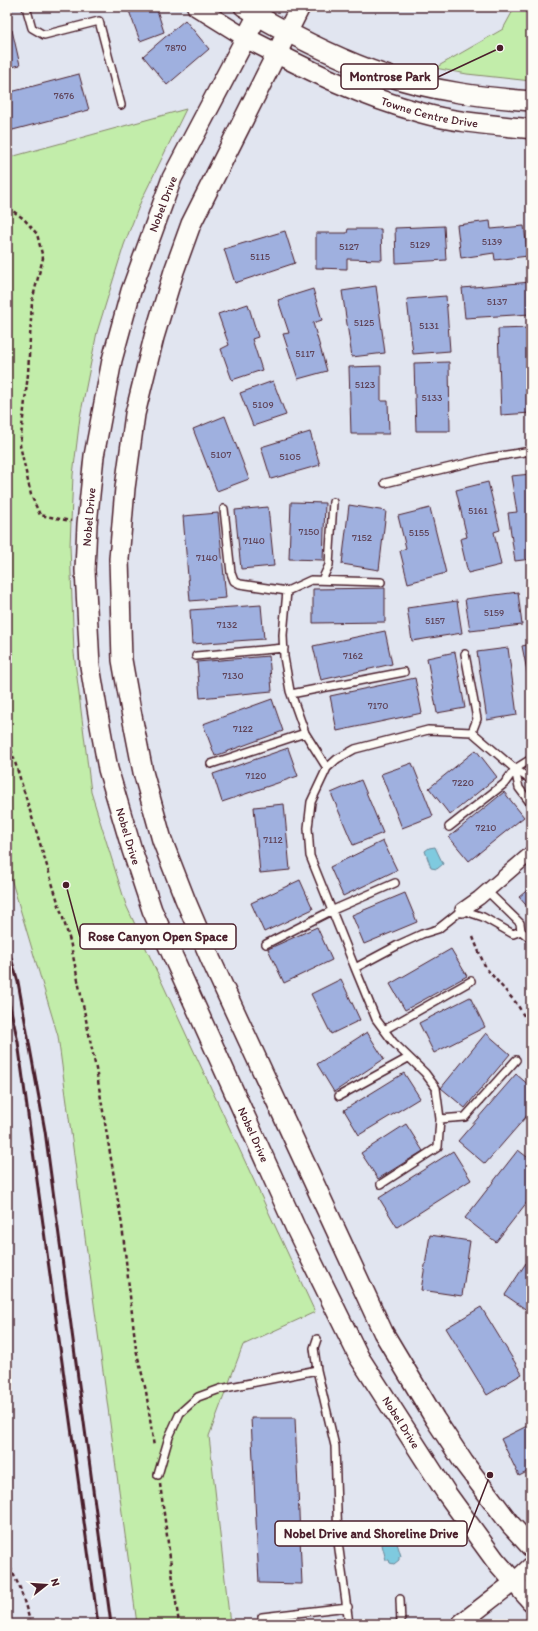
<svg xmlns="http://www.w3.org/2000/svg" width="538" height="1631" font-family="Itim,sans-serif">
  <rect width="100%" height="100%" fill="#e1e5f0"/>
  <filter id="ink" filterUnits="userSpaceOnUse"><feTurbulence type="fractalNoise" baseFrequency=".025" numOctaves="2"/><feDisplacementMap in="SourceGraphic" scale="8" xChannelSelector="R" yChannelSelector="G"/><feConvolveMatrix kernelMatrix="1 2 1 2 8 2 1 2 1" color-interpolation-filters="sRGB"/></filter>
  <g filter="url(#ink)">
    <path fill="#c2edaa" stroke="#86866a" d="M515 7H531V81L467 74 435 68 503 29Z
      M186 109 141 201 124 245 97 332 80 417 73 475 70 546 74 653 91 792 126 905 315 1312 243 1345 209 1436 230 1624H137L58 1036 7 865V158Z"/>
    <path fill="#7fcadf" stroke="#6a8697" d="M435 847 443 864 437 869 431 868 425 851 429 848Z
      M387 1537 396 1540 401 1556 399 1557V1560L394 1564 390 1563 389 1560H386L382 1545Z"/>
    <path fill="#9fb0df" stroke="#4a1f2b" d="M131 7H156L164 32 140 41 128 8Z
      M185 20 209 49 167 85 143 56Z
      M12 30 20 65 7 68V31Z
      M79 74 89 110 9 131 7 123V93Z
      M490 221 491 229 524 226 528 256 495 260 494 253 461 258 457 225Z
      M444 226 446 260 396 263 395 228Z
      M348 229H381L382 260 347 259V269L316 268V233H347Z
      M285 231 295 263 235 283 224 249Z
      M531 282V314L465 318 462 288Z
      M376 286 385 353 352 357 342 291Z
      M313 289 322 320 313 323 327 371 298 379 283 334 289 333 278 300Z
      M446 296 450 351 413 354 407 299Z
      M248 304 258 337 252 339 262 370 232 380 221 349 229 345 218 314Z
      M531 328V413L501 415 498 329Z
      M449 362 450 431H416L414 363Z
      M381 366V401H388L389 434H351L349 367Z
      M273 381 286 415 253 426 240 393Z
      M225 416 249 479 217 491 193 429Z
      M310 432 320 465 271 479 261 447Z
      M531 474V559L515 561 508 513 517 512 511 476Z
      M488 482 500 530 494 532 501 565 468 573 460 539 467 537 456 490Z
      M291 502 325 503 323 560 289 559Z
      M349 505 386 511 379 570 342 564Z
      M268 507 274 566 241 569 235 510Z
      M430 508 446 573 408 583 400 551 406 548 398 516Z
      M218 513 226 598 190 601 183 516Z
      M385 588V622L313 623V589Z
      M518 592 522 625 470 631 465 599Z
      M457 601 462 633 412 641 407 608Z
      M261 605 264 639 192 644 190 610Z
      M385 631 392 664 321 680 313 646Z
      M531 644V691L522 646Z
      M508 648 517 715 487 720 477 652Z
      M455 652 465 708 437 713 427 658Z
      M269 656 272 691 200 698 197 662Z
      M415 678 422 713 337 731 330 696Z
      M272 699 283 731 215 756 203 724Z
      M288 748 298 776 222 802 213 774Z
      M476 750 497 777 450 815 429 788Z
      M412 763 433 816 402 828 381 774Z
      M361 780 383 833 353 845 331 793Z
      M504 792 524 817 469 861 449 837Z
      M284 804 290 870 260 873 254 807Z
      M383 841 397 870 343 896 330 867Z
      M300 880 313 909 264 932 251 903Z
      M531 887V911L519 897Z
      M405 893 417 922 364 944 352 915Z
      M317 927 332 960 284 983 268 949Z
      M451 949 467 976 405 1010 390 984Z
      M341 979 360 1020 331 1034 311 994Z
      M470 997 485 1027 434 1053 419 1023Z
      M367 1032 384 1059 334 1092 317 1064Z
      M486 1033 510 1054 465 1108 441 1088Z
      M404 1073 420 1098 359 1135 344 1110Z
      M516 1074 531 1087V1111L485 1164 458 1141Z
      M406 1124 423 1151 378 1179 361 1153Z
      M518 1150 531 1160V1197L496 1242 465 1218Z
      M453 1151 471 1180 397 1227 379 1198Z
      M430 1235 470 1241 462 1296 421 1290Z
      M526 1263 531 1266V1313L505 1295Z
      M481 1307 522 1374 487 1395 446 1328Z
      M251 1418H295L302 1584 259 1583Z
      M531 1424V1470L519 1476 501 1439Z"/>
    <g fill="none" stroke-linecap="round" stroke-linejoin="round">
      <g stroke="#4a1f2b" stroke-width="10">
        <path id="service" d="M26 7 32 28 44 35 99 21 121 105
          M385 483 488 458 531 451
          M224 509 231 573 234 581 240 584 287 591 283 635 284 657 290 691 305 733 327 768
          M322 580 329 565 333 502
          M287 591 311 580 381 582
          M465 654 477 719 472 732
          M196 656 284 648
          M291 694 404 672
          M211 764 305 733
          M515 769 519 788 531 804
          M515 769 531 759
          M515 769 531 780
          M449 827 504 784 515 769 472 732 428 730 355 749 337 759 327 768 311 802 308 828 310 856 355 968 400 944 422 934 438 929 462 910 483 917 513 934 521 931
          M487 891 520 923 521 931 531 939
          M266 944 333 910 395 883
          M355 968 376 1019 393 1042 425 1073 436 1088 440 1119 465 1117 516 1060
          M384 1030 471 981
          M339 1096 408 1058
          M381 1184 438 1147 440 1119
          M317 1339 314 1348 317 1370 335 1446 338 1542 349 1624
          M158 1475 169 1437 180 1413 198 1397 220 1389 317 1370
          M400 1599 401 1624
          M262 1617 348 1607"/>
      </g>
      <g stroke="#4a1f2b" stroke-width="16">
        <path id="minor" d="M462 910 479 898 531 853"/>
      </g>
      <g stroke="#4a1f2b" stroke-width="20">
        <path id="tertiary" d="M196 7 246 38
          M243 7 258 16
          M461 1623 514 1582 531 1566"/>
      </g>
      <g stroke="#4a1f2b" stroke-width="22">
        <g id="secondary">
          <path id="s1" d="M262 7 172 178 131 291 112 360 94 456 87 524 85 570 90 666 99 720 108 769 132 850 152 910 296 1229 359 1357 447 1494 495 1560 531 1601"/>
          <path d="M300 7 191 224 174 271 154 337 135 414 125 488 119 559 122 660 131 711 143 772 162 840 185 899 211 960 383 1332 435 1419 464 1463 511 1525 531 1547"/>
          <path d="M258 16C299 39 340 60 385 75 432 91 482 97 531 101"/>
          <path id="s2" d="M246 38C305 68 358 96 422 113 457 123 495 125 531 129"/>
        </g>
      </g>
      <path stroke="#4a1f2b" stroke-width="2.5" stroke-dasharray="4 3" stroke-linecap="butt" d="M7 209 13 211 24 219 37 234 43 258 32 301 28 374 20 445 31 495 40 515 71 521
        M7 736 70 941 96 1069 122 1225 136 1349 146 1391 154 1447
        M473 937 481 957 486 968 517 1004 531 1028
        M531 1038V1043
        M160 1484 179 1624
        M7 1561 20 1588 31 1624"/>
      <use href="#service" stroke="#fdfcf7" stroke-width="7"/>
      <use href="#minor" stroke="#fdfcf7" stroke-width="13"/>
      <use href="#tertiary" stroke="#fdfcf7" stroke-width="17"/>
      <use href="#secondary" stroke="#fdfcf7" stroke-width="19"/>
      <path stroke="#4a1f2b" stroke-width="3" d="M7 944 18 982 45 1131 111 1624
        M7 993 18 1042 98 1624"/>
    </g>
  </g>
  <g text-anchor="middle" stroke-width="4" stroke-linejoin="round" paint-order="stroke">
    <g font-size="10" fill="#5f4358">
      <text x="176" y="51">7870</text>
      <text x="64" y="99">7676</text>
      <text x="492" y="245">5139</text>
      <text x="420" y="248">5129</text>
      <text x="349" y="250">5127</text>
      <text x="260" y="260">5115</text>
      <text x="497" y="305">5137</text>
      <text x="364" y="326">5125</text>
      <text x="429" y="329">5131</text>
      <text x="305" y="357">5117</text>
      <text x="365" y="388">5123</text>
      <text x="432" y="401">5133</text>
      <text x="263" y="408">5109</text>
      <text x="221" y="458">5107</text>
      <text x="290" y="460">5105</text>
      <text x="478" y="514">5161</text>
      <text x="309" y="535">7150</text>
      <text x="419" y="536">5155</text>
      <text x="362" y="541">7152</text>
      <text x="254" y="544">7140</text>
      <text x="207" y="561">7140</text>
      <text x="494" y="616">5159</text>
      <text x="435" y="624">5157</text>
      <text x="227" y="628">7132</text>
      <text x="353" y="659">7162</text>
      <text x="233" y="679">7130</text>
      <text x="378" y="709">7170</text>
      <text x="243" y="732">7122</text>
      <text x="256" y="779">7120</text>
      <text x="463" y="786">7220</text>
      <text x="486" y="831">7210</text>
      <text x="273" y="843">7112</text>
    </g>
    <g font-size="12" fill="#4a1f2b" stroke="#fdfcf7">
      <text dy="4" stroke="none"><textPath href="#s2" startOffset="199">Towne Centre Drive</textPath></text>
      <text transform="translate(163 204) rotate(-69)" y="4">Nobel Drive</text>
      <text transform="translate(89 517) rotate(-85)" y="4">Nobel Drive</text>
      <text dy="4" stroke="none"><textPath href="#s1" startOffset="868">Nobel Drive</textPath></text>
      <text dy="4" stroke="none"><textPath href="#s1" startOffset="1192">Nobel Drive</textPath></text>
      <text dy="4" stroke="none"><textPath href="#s1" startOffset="1516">Nobel Drive</textPath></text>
    </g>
  </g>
  <path fill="none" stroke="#4a1f2b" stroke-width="1.5" d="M500 48L438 77M66 885L80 937M490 1475L467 1534"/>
  <g fill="#4a1f2b" stroke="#fdfcf7" stroke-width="1.5">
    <circle cx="500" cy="48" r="4"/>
    <circle cx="66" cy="885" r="4"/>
    <circle cx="490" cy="1475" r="4"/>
  </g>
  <g fill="#fdfcf7" stroke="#4a1f2b" stroke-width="1.5">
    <rect x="341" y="64" width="97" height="25" rx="4"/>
    <rect x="80" y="924" width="156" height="25" rx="4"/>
    <rect x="275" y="1521" width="192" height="25" rx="4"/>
  </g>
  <g font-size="13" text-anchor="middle" font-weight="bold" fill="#4a1f2b">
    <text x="390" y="81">Montrose Park</text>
    <text x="158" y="941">Rose Canyon Open Space</text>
    <text x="371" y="1538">Nobel Drive and Shoreline Drive</text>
  </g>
  <rect width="538" height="1631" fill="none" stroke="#fdfcf7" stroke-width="24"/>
  <rect x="12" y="12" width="514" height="1607" fill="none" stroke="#4a1f2b" stroke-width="1.5" filter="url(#ink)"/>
  <g transform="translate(46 1585) rotate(73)" stroke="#fdfcf7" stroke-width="3" paint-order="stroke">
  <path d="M0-3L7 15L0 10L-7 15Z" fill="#4a1f2b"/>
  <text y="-6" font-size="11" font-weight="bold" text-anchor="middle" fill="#4a1f2b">N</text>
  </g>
</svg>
